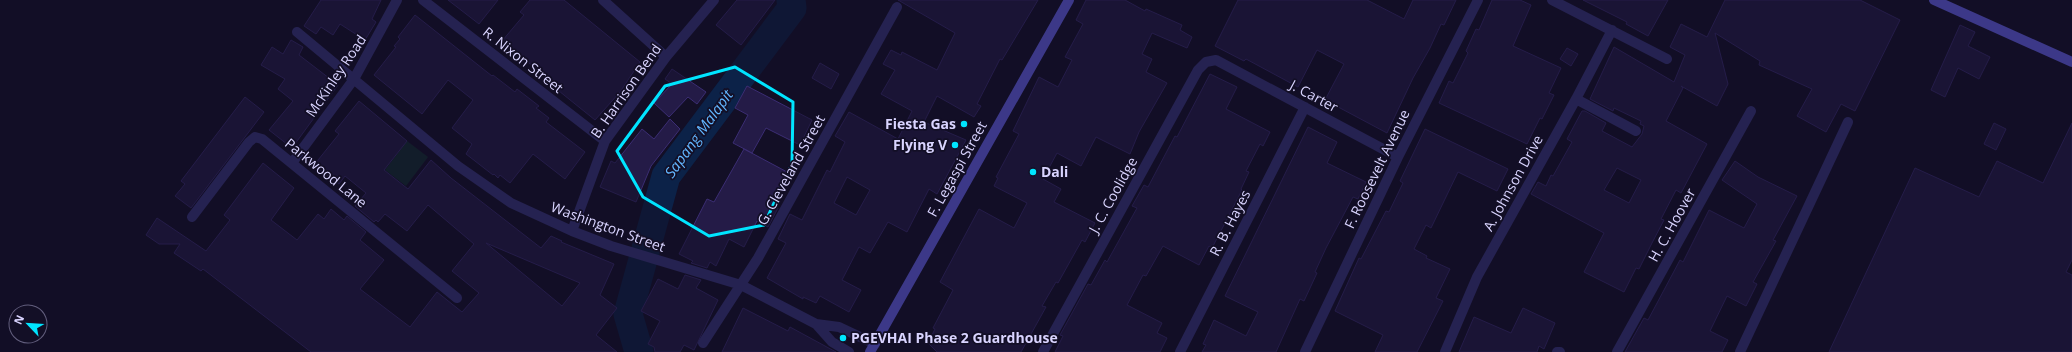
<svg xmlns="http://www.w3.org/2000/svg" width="2072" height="352" font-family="'Open Sans',sans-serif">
  <rect width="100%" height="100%" fill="#130f26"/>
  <path fill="#12302f" d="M407 141 428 157 406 186 385 170Z"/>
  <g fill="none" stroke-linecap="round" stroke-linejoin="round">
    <path stroke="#0c2248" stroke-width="29" d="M639 352 628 314 666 176 792 8 791 0"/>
  </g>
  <path fill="#241b47" stroke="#3b2d73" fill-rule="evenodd" d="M321 0H381L372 19 376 22 365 40 340 24 333 35 321 27 316 34 304 26Z
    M448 0H498L479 24Z
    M530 0H564L640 62 620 92 595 120 559 91 561 89 502 41 524 15 520 12Z
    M737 0H775L741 45 716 25Z
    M898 0H1038L1002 60 1000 59 977 104 981 106 974 117 937 96 924 122 966 140 937 194 929 189 907 232 888 222 870 253 859 247 842 280 861 290 849 312 820 296 816 303 803 297V299L767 278 786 243 778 239 790 214 802 220 827 170 830 172 845 142 835 136 849 112 898 139 912 111 881 94 895 70 883 64 891 50 901 55 902 52 937 70 955 33ZM847 177 870 190 856 215 834 203Z
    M1086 0H1125L1145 11 1146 9 1182 25 1180 30 1192 37 1187 48 1152 33 1142 54 1152 59 1146 72 1167 83 1139 132 1130 154 1096 137 1081 166 1057 153 1043 179 1061 189 1054 202 1095 223 1085 242 1082 240 1058 283 1056 282 1042 306 1046 307 1021 352H937L928 343 935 329 933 328 953 290 940 282 979 209 1014 228 1027 203 994 186 998 178 996 177 1019 134 1013 131 1039 77 1058 87 1072 60 1065 57 1083 24 1076 20Z
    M1238 0H1367L1404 19 1413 0H1456L1444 25 1441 24 1430 48 1413 78 1387 133 1325 100 1344 64 1317 50 1298 87 1246 59 1244 61 1215 46Z
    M1492 0H1520L1531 5 1513 46 1561 68 1549 93 1554 95 1542 119 1540 118 1527 144 1439 103 1449 81 1453 83 1468 53 1466 51 1476 29 1479 30Z
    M1583 0H1668L1648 36 1626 24 1627 22Z
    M1725 0H1860L1900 20 1855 111 1841 104 1826 132 1797 116 1812 89 1759 65 1760 61 1715 33 1728 84 1717 106 1681 86 1683 88 1666 121 1707 144 1681 193 1676 190 1661 219 1664 220 1652 243 1639 269 1636 268 1624 292 1584 272 1604 233 1531 194 1538 182 1546 186 1551 175 1553 176 1572 142 1567 139 1582 111H1585L1606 123 1602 131 1632 147 1642 134 1644 126 1640 124 1641 121 1614 108 1613 111 1590 99 1614 47 1674 82 1685 55 1670 47 1681 24 1707 37ZM1617 168 1641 180 1629 203 1604 190Z
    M415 15 492 76 493 75 515 92 517 89 539 106 536 108 549 118 546 122 585 152 565 179 533 154 510 183 500 175 498 178 494 174 493 175 466 154 472 144 452 128 473 100 448 80 422 114 374 75 396 47 394 46 400 39 398 37Z
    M1960 25 1975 32 1968 46 1990 57 1979 79 1958 68 1945 97 1931 90Z
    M291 40 303 47 299 55 338 85 292 148 269 130 293 101 278 89 285 79 261 65 272 47 283 54Z
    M1567 48 1578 54 1571 66 1560 59Z
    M820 63 839 74 831 89 812 78Z
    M672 69 706 92 697 104 688 97 669 117 654 103 672 84 665 79Z
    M1210 74 1237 87 1226 109 1270 132 1263 146 1260 144 1246 171 1249 172 1241 189 1242 190 1225 223 1212 248 1209 246 1199 265 1163 246 1146 276 1143 275 1127 305 1162 323 1157 333 1167 338 1160 352H1055L1063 336 1060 335 1088 284 1091 285 1105 260 1107 262 1137 208 1132 206 1144 185 1148 187 1175 136 1177 137Z
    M747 86 812 120 800 145 766 128 752 153 733 143 748 115 735 108Z
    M245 97 264 112 191 208 175 196 185 184 181 181Z
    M359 101 407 141 384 170 408 189 431 160 451 178 541 248 551 236 562 241 561 242 614 264 600 295 617 308 596 335 617 352H311L203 269 201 271 174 253 180 244H159L146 235 157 218 206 251 230 220 224 215 263 163 294 188 271 220 297 240 318 214 324 219 331 209 344 220 347 216 366 232 360 240 384 260 360 289 410 327 437 292 462 312 479 293 452 271 474 244 428 205 407 231 385 214 378 222 376 220 374 222 355 206 366 193 345 176 339 184 314 165 339 134 335 131ZM486 243 580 283 562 306Z
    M670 119 680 129 651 166 636 202 600 187 611 161 615 163 642 129 654 139Z
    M1994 123 2006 129 1996 150 1984 144Z
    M2072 123V260L2066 272 2072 275V352H1829L1915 168 1979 197 1997 161 2043 183Z
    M1308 127 1337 142 1327 163 1366 182 1358 199 1353 197 1326 248 1315 272 1317 273 1304 301 1300 299 1276 352H1202L1206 345 1203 344 1214 320 1246 336 1258 312 1225 296Z
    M1425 129 1508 169 1497 191 1458 172 1431 228 1426 225 1414 249 1427 256 1426 258 1450 269 1436 298 1443 301 1417 352H1375L1383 335 1335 311 1359 258 1361 259 1386 211 1389 212 1403 183 1400 181Z
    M744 149 789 173 772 205 778 208 768 227 757 221 744 247 729 239 716 266 710 262 707 268 691 263 693 261 679 254 707 199 714 202Z
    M1735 161 1758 177 1797 196 1773 240 1776 241 1753 282 1757 284 1746 306 1727 296 1710 331 1728 340 1722 352H1625L1644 318 1648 320 1680 260 1683 262 1709 210 1744 228 1757 204 1722 180Z
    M685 275 701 280 696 288 718 300 694 350 684 345 680 352H655L654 347 648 344 660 321 641 311 658 279 678 289Z
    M743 308 788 331 790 327 836 352H722Z
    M1523 308 1555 323 1544 349 1539 346 1537 352H1459L1474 317 1511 333Z"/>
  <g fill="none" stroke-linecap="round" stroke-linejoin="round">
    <path stroke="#3d3a85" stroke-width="10" d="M423 0 605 141
      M603 0 666 57
      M1552 0 1667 59
      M297 32 458 166 511 203 572 231 611 246 741 285 816 324 839 327 875 344
      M1576 99 1636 131
      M292 163 354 79 397 0
      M192 217 249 142 255 137 262 139 457 298
      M572 231 605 141 666 57 714 0
      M816 324 832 342 849 352
      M703 343 758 258 897 7
      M1043 352 1198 70 1206 62 1216 60 1398 157
      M1180 352 1305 107
      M1305 352 1398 157 1478 0
      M1445 352 1477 277 1576 99 1612 30
      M1557 352H1560
      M1617 352 1751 111
      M1740 352 1848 122"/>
    <path stroke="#6f6bff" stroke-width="10" d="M1934 0 2072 62
      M870 352 1069 0"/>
  </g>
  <path d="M0 0H2072V352H0ZM735 67 793 102 792 164 764 225 709 236 643 197 617 151 665 86Z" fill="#130f26" fill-opacity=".55" fill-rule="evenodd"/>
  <path fill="none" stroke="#00e5ff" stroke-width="3" stroke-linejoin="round" d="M735 67 793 102 792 164 764 225 709 236 643 197 617 151 665 86Z"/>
  <g fill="#00e5ff" stroke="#130f26" stroke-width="1.5">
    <circle cx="964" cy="124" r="4"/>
    <circle cx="955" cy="145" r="4"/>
    <circle cx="1033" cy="172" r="4"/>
    <circle cx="843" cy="338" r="4"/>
  </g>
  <g text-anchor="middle" stroke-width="3.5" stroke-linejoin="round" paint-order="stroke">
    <g font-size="14" fill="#d9d4ff" stroke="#130f26">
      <text transform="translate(523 60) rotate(38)" y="5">R. Nixon Street</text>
      <text transform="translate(336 76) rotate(-56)" y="5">McKinley Road</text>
      <text transform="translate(626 91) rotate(-55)" y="5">B. Harrison Bend</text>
      <text transform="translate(1314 96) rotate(28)" y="5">J. Carter</text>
      <text transform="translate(957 169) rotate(-61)" y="5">F. Legaspi Street</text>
      <text transform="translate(1377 169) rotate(-64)" y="5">F. Roosevelt Avenue</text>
      <text transform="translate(791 170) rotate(-61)" y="5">G. Cleveland Street</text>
      <text transform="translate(326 173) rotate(39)" y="5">Parkwood Lane</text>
      <text transform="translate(1513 183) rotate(-61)" y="5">A. Johnson Drive</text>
      <text transform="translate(1113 195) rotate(-61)" y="5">J. C. Coolidge</text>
      <text transform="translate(1230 223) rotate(-63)" y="5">R. B. Hayes</text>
      <text transform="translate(1672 225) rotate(-61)" y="5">H. C. Hoover</text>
      <text transform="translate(608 227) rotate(20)" y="5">Washington Street</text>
    </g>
    <g font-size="14" font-weight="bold" fill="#d9d4ff" stroke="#130f26" text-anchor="end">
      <text x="956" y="129">Fiesta Gas</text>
      <text x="947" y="150">Flying V</text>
      <text x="1041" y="177" text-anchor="start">Dali</text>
      <text x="851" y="343" text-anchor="start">PGEVHAI Phase 2 Guardhouse</text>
    </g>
    <g font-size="15" font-style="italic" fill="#62b6ff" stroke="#130f26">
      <text transform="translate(699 134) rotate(-54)" y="5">Sapang Malapit</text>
    </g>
  </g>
  <g transform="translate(28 324) rotate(295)"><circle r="19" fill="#130f26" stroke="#625e7d"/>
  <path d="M0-3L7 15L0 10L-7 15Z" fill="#00e5ff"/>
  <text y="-6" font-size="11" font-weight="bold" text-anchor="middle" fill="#d9d4ff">N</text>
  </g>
</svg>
